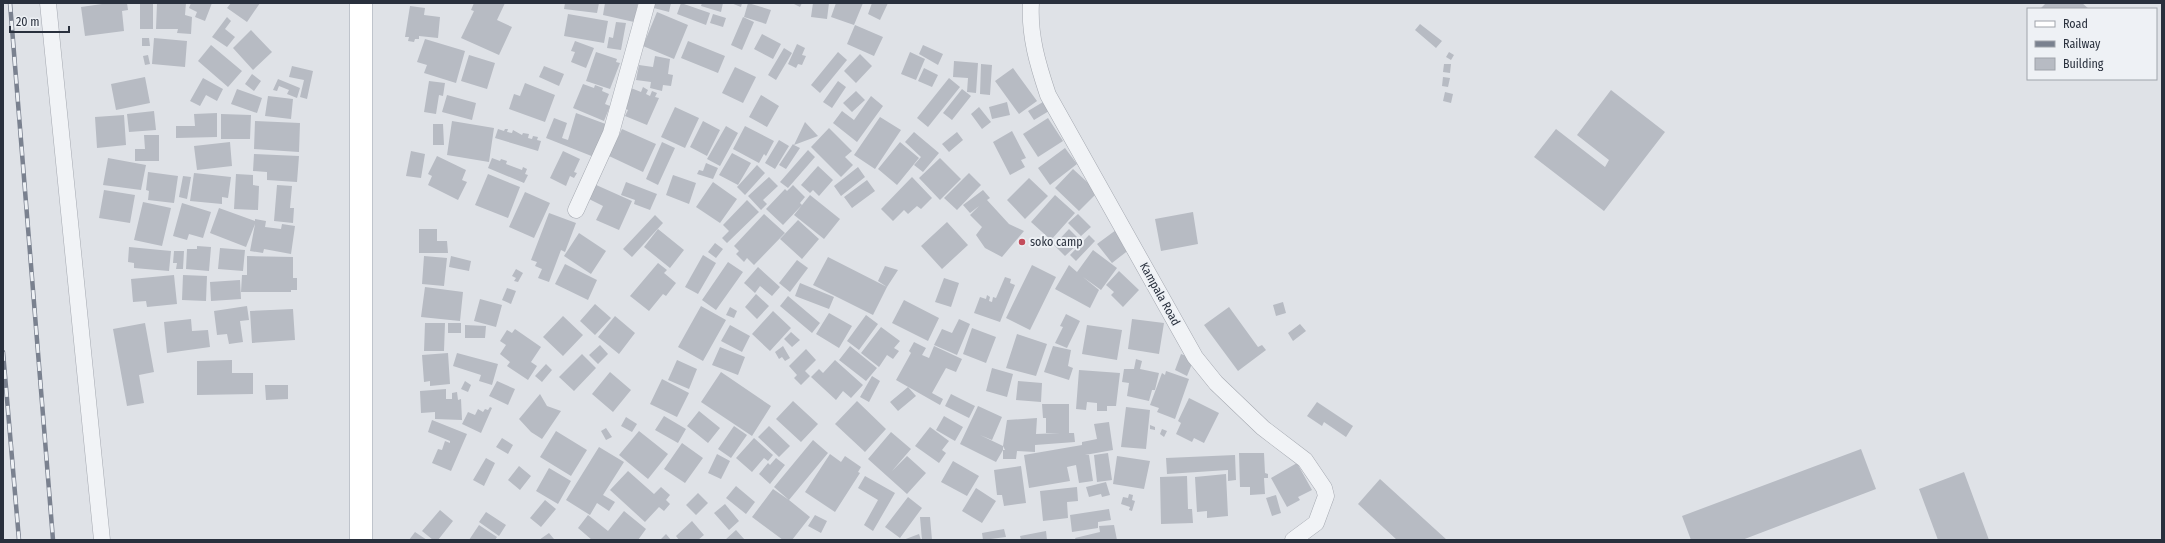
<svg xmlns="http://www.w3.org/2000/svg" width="2165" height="543" font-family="'Fira Sans Condensed',sans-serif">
  <rect width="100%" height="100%" fill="#dfe2e7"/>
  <path fill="#b7bbc3" d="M109 3H127L128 10 122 11 124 31 85 36 81 7Z
    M140 3H153V29H140Z
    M157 3H186L185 15 192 17 191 34 177 33 178 29H156Z
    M191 3H212L205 21 195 17 197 12 189 8Z
    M231 3H260L247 22 227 8Z
    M474 3H505L497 20 512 27 499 55 461 38 474 11 471 10Z
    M565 3H599L597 13 564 9Z
    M605 3H638L634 22 603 15Z
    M651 3H671L669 12 650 7Z
    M681 3 710 13 706 25 677 14Z
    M702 3H723L721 12 701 6Z
    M731 3H742L741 7Z
    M748 3 771 10 766 24 744 17Z
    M792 3H802L800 7Z
    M813 3H829L827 19 811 17Z
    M836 3H863L854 25 831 17Z
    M872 3H888L880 20 868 14Z
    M2046 3H2082L2089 9H2040Z
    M410 6 425 8 424 15 440 17 438 38 419 36V39H415L414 42 408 41 409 37H405Z
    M657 12 688 25 674 59 643 46Z
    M568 14 608 21 604 43 564 36Z
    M713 14 726 18 723 27 710 23Z
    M227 17 231 21 225 29 235 37 227 47 212 37Z
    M743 17 754 22 742 50 731 45Z
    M616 22 626 23 621 50 607 48 609 37 613 38Z
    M1420 24 1442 41 1436 48 1415 30Z
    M855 25 883 37 874 56 847 44Z
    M251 30 272 52 253 70 233 48Z
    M762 34 781 44 773 59 754 49Z
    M142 38H149L150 46H142Z
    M154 38 187 41 185 67 152 64Z
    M425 39 465 51 456 83 424 73 427 65 417 62Z
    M575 41 594 48 586 68 571 62 575 52 571 51Z
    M688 41 725 56 718 73 681 58Z
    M797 44 805 48 802 55 806 56 802 65 798 64 796 68 788 64Z
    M211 45 242 71 228 87 198 61Z
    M923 45 943 54 938 65 919 54Z
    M784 48 792 53 776 80 768 75Z
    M596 52 617 59 616 62 620 63 610 89 586 81Z
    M838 52 847 60 820 93 811 85Z
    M910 52 925 59 916 80 901 74Z
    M1449 52 1454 55 1451 60 1446 57Z
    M860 54 872 66 856 83 844 71Z
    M148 55 150 64 145 65 143 56Z
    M469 55 495 63 487 89 461 81Z
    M655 56 670 59 668 74 673 75 671 86 663 85 662 91 650 88 651 82 636 80 639 65 653 67Z
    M954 61 978 63 976 93 967 92 968 78 953 77Z
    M981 64 992 65 990 95 980 94Z
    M1444 64H1451L1450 73 1443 72Z
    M292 66 313 71 307 99 300 97 304 80 289 77Z
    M544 66 564 74 559 86 539 77Z
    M735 67 756 77 743 103 722 93Z
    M924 68 938 75 932 87 918 81Z
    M1013 68 1037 101 1019 114 995 81Z
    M252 74 261 81 254 91 245 84Z
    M145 77 150 103 116 110 111 84Z
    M1443 77 1450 78 1448 87 1442 86Z
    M203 78 223 89 217 101 206 95 200 106 190 101Z
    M949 78 960 87 928 127 917 118Z
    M278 79 300 88 297 98 287 94 289 90 279 86 277 91 273 90Z
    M429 81 445 83 443 96 439 95 436 114 424 112Z
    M838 81 846 87 832 108 823 102Z
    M525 83 555 95 545 122 509 109 514 94 520 96Z
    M583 84 594 88 595 85 603 88 602 91 609 94 605 104 610 106 604 121 573 108Z
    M643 87 648 90 646 94 650 96 652 91 657 93 655 97 659 98 647 125 625 116 628 110 623 107 631 88 641 92Z
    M237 89 262 98 257 113 231 104Z
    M962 89 971 96 952 120 943 113Z
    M1611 90 1665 132 1604 211 1534 157 1556 129 1605 167 1609 160 1577 135Z
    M856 91 865 100 852 112 843 103Z
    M1445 92 1453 94 1451 103 1443 101Z
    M447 95 476 103 472 120 442 112Z
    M761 95 779 106 767 127 749 117Z
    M268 96 293 99 291 119 265 116Z
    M871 96 883 106 857 142 833 123 842 111 854 120Z
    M1007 102 1010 115 992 119 989 107Z
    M1043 102 1049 111 1034 120 1028 111Z
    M675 107 699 118 685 148 661 137Z
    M979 107 991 122 982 129 971 114Z
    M154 111 156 130 129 132 127 114Z
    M217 113V137L176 138V126H195L194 114Z
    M576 113 611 126 594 157 546 138 554 118 567 123 562 138 568 140Z
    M221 114 251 115 250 139H221Z
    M124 115 126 145 97 148 95 117Z
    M880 117 901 130 875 169 854 155Z
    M1048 118 1063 141 1038 157 1023 134Z
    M255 121 300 123 299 152 254 149Z
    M452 121 494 128 489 162 447 155Z
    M703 121 720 130 707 156 690 147Z
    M805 122 818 136 794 145 800 148 786 169 779 165 793 144 794 145Z
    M433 124H443L444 145H433Z
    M726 126 738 133 720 166 707 159Z
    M745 126 774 141 766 156 764 154 759 163 733 149Z
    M829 128 852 151 845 157 853 165 841 177 811 147Z
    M498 129 504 131 505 129H508L507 132 512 133 513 130 522 135 523 133 529 134 528 138 532 139 533 136 538 137 537 140 541 141 538 151 495 138Z
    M622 129 656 144 643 172 609 156Z
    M1012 131 1026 158 1021 160 1025 167 1010 175 993 142Z
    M914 132 939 153 923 172 914 165 921 157 905 142Z
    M957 132 963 140 949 152 942 144Z
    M144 135H159V161H135V149H145Z
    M779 140 789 146 775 169 765 163Z
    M230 142 232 166 197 170 194 146Z
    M662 142 675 148 658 185 646 179Z
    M900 142 919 158 897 185 878 169Z
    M1065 148 1077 164 1050 185 1038 168Z
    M808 150 815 157 788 188 780 182Z
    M411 151 425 154 421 178 406 176Z
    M563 151 580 159 574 172 577 173 574 178 570 176 566 186 550 178Z
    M732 153 751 163 738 185 719 175Z
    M254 154 299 156 297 182 267 180V172L253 171Z
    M437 156 466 170 462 180 467 182 458 200 428 185 432 176 428 174Z
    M108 158 146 165 141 190 103 185Z
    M492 158 500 161 501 159 507 161 506 164 522 170 523 167 527 169 525 174 528 175 524 183 488 168Z
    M940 158 961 179 940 200 919 178Z
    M706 163 718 168 713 179 697 174 699 170 703 171Z
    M757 165 765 173 745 195 737 187Z
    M818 166 833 180 819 196 813 190 810 193 801 185Z
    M858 167 865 177 841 196 834 186Z
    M1073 169 1098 192 1079 211 1055 188Z
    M148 172 178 176 174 203 148 200 149 191 146 190Z
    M194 173 231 177 228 198 222 197V204L190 201Z
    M969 173 981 185 957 210 944 198Z
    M236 174 253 175V185L259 186 258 210 234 209Z
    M488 174 520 187 508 218 475 205Z
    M673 175 696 183 689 204 666 195Z
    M183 176 191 177 187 199 179 197Z
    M769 177 778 186 763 200 767 204 761 210 748 196Z
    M912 177 932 198 921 209 917 206 908 214 904 210 893 221 881 209Z
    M1029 178 1048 196 1025 219 1007 200Z
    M867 180 875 191 852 208 844 197Z
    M626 182 657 194 650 210 634 204 635 200 621 195Z
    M713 182 737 199 720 223 696 207Z
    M594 184 632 201 619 230 596 220 603 206 587 198Z
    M277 185 292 186 290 208H294L293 223 274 221Z
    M793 185 805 197 800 203 802 205 783 225 766 209 785 189 787 191Z
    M104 190 135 195 130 223 99 218Z
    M983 190 990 198 987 200 1009 224 1024 231 1002 257 985 248 976 235 982 227 970 215 979 206 970 213 963 205Z
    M525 192 550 203 534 238 509 227Z
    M810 195 840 219 824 239 794 215Z
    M1055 195 1075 213 1051 240 1031 222Z
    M747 200 759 212 727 243 722 238 729 231 723 225Z
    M143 202 171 208 162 246 134 240Z
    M182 203 211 212 203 238 189 234 187 240 173 236Z
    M219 208 255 221V219L266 221 265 227 281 229 282 224 295 226 291 254 264 249 263 253 250 251 255 224 246 247 210 233Z
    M1193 212 1198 244 1161 251 1155 219Z
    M549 213 576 223 565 252 561 250 549 282 538 278 542 269 535 266 537 262 531 260Z
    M764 214 785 233 754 265 747 258 744 262 736 254 739 251 734 246Z
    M1078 214 1091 227 1081 236 1068 223Z
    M655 215 663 223 632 257 623 249Z
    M798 220 819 239 802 259 780 239Z
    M947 222 968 245 942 269 921 246Z
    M419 229H437V241H447L448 253H419Z
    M658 229 684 250 670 268 644 247Z
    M1069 229 1081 241 1065 256 1054 245Z
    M1116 230 1130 249 1112 263 1097 244Z
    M579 233 606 251 591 274 564 256Z
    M1089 235 1095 241 1076 261 1070 255Z
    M715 243 723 249 716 258 708 252Z
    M197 246 211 247 209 271 186 269 187 249H197Z
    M129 247 171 251 169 271 134 268V263L128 262Z
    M220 248 245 250 243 271 218 269Z
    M1093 250 1117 268 1101 290 1083 277 1099 290 1090 308 1055 289 1069 265 1077 272Z
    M174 251H184L183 269H176L177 263H173Z
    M703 255 716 263 698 294 685 287Z
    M247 256 293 257V278H297V290H291V292H241L242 275H247Z
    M424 256 447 258 444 286 422 284Z
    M451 256 471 261 469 271 449 267Z
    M828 257 887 287 873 315 813 285Z
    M797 260 808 268 790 292 779 283Z
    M728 262 743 272 716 310 702 300Z
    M658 263 667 270 664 273 676 283 666 296 663 294 649 311 630 296Z
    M565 264 597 280 588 300 555 284Z
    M1032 265 1056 277 1030 330 1006 318Z
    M885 266 898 270 887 287 878 281Z
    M758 267 780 287 772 296 760 286 755 293 744 283Z
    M516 269 523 273 518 282 514 281 516 278 512 276Z
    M1119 271 1139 290 1123 307 1111 295 1114 292 1106 285Z
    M174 275 177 304 147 307 146 301 133 302 131 279Z
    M183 275 207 276 206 301 182 300Z
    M1005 277 1011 279 1010 283 1015 285 1000 322 974 313 980 297 986 299 987 295 990 297 989 301 992 302 993 297 996 298Z
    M944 278 959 283 951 307 935 302Z
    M240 280 241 299 211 301 210 282Z
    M800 283 834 297 829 309 795 296Z
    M425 287 463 292 460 321 421 317Z
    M507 288 516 291 511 304 502 300Z
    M756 294 769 306 757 319 745 307Z
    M788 296 820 323 812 333 780 306Z
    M480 299 502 305 496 327 474 321Z
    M904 300 939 318 928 341 892 323Z
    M1283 302 1286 313 1276 316 1273 305Z
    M595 304 611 318 595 335 580 321Z
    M247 306 249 320 240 321 243 342 229 344 227 334 217 335 214 311Z
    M701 306 726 320 703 361 678 347Z
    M730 307 737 311 734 318 726 315Z
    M1229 307 1258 347 1262 345 1266 350 1238 371 1204 325Z
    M293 309 295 340 252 343 250 311Z
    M773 311 791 328 770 351 752 334Z
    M829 313 852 326 839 348 816 334Z
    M1066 314 1080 321 1067 348 1055 343 1063 327 1060 326Z
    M866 315 878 324 859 350 847 341Z
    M563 316 583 335 563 356 543 337Z
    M615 316 635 333 619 354 598 337Z
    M191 319 192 331 208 330 210 347 167 353 164 322Z
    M959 319 970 324 957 355 934 345 942 329 952 333Z
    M1132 319 1164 323 1159 354 1128 349Z
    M145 323 154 372 139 375 144 403 127 406 113 329Z
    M425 323H445L444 351H424Z
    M448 323H461V333H448Z
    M1300 324 1306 331 1293 341 1288 333Z
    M465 325 486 326 485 338H465Z
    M730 325 750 336 742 352 721 341Z
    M1087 325 1122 330 1117 360 1082 354Z
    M881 327 900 341 894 348 899 351 893 359 887 355 879 367 861 353Z
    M972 328 996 337 986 363 963 354Z
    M515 329 541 347 531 362 537 366 528 380 507 366 510 362 500 354 506 345 500 341 507 330 512 333Z
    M791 332 800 340 792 347 784 339Z
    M1017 334 1047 344 1036 376 1006 368Z
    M914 342 926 348 922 355 929 358 934 346 962 359 956 372 946 368 932 393 943 399 940 405 896 380 911 353 909 351Z
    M600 345 608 354 598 364 589 355Z
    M783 346 790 358 785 361 782 357 779 359 775 352Z
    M850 346 877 368 866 381 839 360Z
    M1053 346 1071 350 1068 366 1073 368 1069 380 1044 372Z
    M720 347 745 357 738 375 712 365Z
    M806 349 816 360 805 371 810 376 801 385 794 378 797 375 789 366Z
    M448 353 450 384 430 386V381L424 382 422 355Z
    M457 353 498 364 492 385 479 381 481 375 453 366Z
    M582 354 596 368 574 391 559 377Z
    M1181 354 1194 359 1187 376 1175 370Z
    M1136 359 1142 361 1140 369 1159 373 1155 390H1152L1149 401 1127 396 1129 383 1122 382 1124 369H1134Z
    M232 360V373H253V394L197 395V361Z
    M677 360 697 369 689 389 668 380Z
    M835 360 863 385 851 398 843 391 836 400 811 377 819 369 823 373Z
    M546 364 552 370 542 382 535 376Z
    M992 368 1013 374 1007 397 986 391Z
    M1079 370 1120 373 1116 406H1107V411H1097V403L1087 402 1086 410 1076 409Z
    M1166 371 1189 379 1175 419 1157 412 1159 408 1150 405 1162 373 1165 375Z
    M610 372 631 390 613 412 592 394Z
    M721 372 771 406 752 436 701 402Z
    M872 376 880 381 869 402 860 397Z
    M662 379 689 393 677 417 650 404Z
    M465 381 471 385 468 392 461 389Z
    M497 381 515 389 508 405 489 396Z
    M1018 381 1042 383 1041 402 1016 400Z
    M265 385H288V399L266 400Z
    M908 387 916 396 898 411 890 402Z
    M446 389V399H452V393L457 392 458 400 461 399 462 420 435 419V412L421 413 420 391Z
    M540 394 547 406 561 411 542 439 531 432 519 419Z
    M951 394 975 406 969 418 945 406Z
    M1189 398 1219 413 1204 443 1194 438 1192 442 1176 434 1181 423 1178 421Z
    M793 401 818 424 801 442 776 419Z
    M857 401 886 429 865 452 835 424Z
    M1317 402 1353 426 1346 437 1324 422 1322 426 1307 416Z
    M1042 404H1069V433H1074L1075 442 1035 445V452L1017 451 1016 459H1003V450H1005L1003 446 1007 420 1037 418 1036 434 1060 433H1046V418H1043Z
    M978 406 1002 417 992 440 980 435 1003 446V450L996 462 960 444Z
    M490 407 492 408 481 433 462 424 468 412 475 415 478 409 483 412 485 409 488 410Z
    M1126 407 1150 410 1146 449 1121 447Z
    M699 411 720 428 708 443 687 426Z
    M664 416 686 429 678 443 655 430Z
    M944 416 963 427 955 441 936 430Z
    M626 417 637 424 632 432 621 426Z
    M432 420 467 434 451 471 432 463 438 449 442 450 445 441 450 443V441L428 432Z
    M1109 422 1113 450 1085 455H1089L1093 481 1079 483 1076 465 1067 467 1070 481 1029 488 1024 455 1082 445V442L1097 439 1094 424Z
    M1150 425 1155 427V430L1150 429Z
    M734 426 747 435 731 458 718 449Z
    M769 426 790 446 779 457 758 437Z
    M930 427 949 441 942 450 946 453 939 463 915 446Z
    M606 428 612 437 606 440 601 431Z
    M1162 429 1167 431 1164 437 1160 434Z
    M556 431 587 450 571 476 540 457Z
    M639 431 668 454 648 479 619 455Z
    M891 432 911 449 892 471 907 456 926 473 907 494 868 459Z
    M502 438 513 445 508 454 496 447Z
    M754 438 773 455 768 461 764 458 752 472 736 458Z
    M813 440 828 453 789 500 810 517 792 540H783L752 517 773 489 789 500 774 487Z
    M682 443 703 458 685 483 664 469Z
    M599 447 624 462 603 495 615 502 609 511 597 503 590 515 566 500Z
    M1861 449 1876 489 1742 540H1691L1682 516Z
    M1108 453 1112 480 1097 482 1094 455Z
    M1239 453H1264L1265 473 1268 474V478H1264L1265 494 1250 495V487H1240Z
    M717 454 730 461 721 479 708 473Z
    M830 454 841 462 845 456 861 467 858 472 860 473 835 512 805 492Z
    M1235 455 1236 480 1228 481V470L1167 474 1166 458Z
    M1117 456 1150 461 1144 489 1113 484Z
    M486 458 495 463 484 486 473 480Z
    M776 458 785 465 770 484 759 474 768 463 770 465Z
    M953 461 979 476 967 496 941 482Z
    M1297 463 1312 490 1298 497 1300 500 1287 507 1271 478Z
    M519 466 531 476 520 490 508 480Z
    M1021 466 1026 503 1004 506 1002 495H997L994 470Z
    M549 468 571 481 558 504 536 491Z
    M628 471 654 494 661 487 670 495 666 500 670 504 664 511 659 507 645 522 610 490Z
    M1964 472 1989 540H1938L1919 489Z
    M1226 474 1228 516 1207 518V511L1197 512 1195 477Z
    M865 476 895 493 873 531 864 525 878 500 858 488Z
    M1187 476 1188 509H1192L1193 523 1161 524 1160 477Z
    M1380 479 1447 540H1397L1358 504Z
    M1106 482 1110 495 1102 497 1101 494 1089 497 1086 487Z
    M736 486 755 502 746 514 726 498Z
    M1077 487 1078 501 1067 502 1068 518 1043 521 1040 491Z
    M976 488 996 501 982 523 962 511Z
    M698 493 708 503 696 515 686 505Z
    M1129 494 1133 495 1132 500 1135 501 1132 511 1129 510 1130 507 1121 504 1123 497 1128 498Z
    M1276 495 1281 513 1272 516 1266 498Z
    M908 497 922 508 900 538 885 527Z
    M545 500 556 509 541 527 530 518Z
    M725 504 739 521 729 530 714 513Z
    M1109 509 1111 520 1098 522V528L1072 532 1070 515Z
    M440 510 453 521 438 540H433L422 531Z
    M624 511 646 529 638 540H592L578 528 588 515 608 531Z
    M486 512 506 525 499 536 479 522Z
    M815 515 827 521 821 533 808 526Z
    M920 517H930L932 540H922Z
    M692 521 704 535 698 540H679L676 536Z
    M479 525 497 537 495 540H469Z
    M1114 525 1117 540H1076L1075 538 1100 532 1099 526Z
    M1004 529 1006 537 983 540 982 533Z
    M736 530 745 540H725Z
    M1046 531 1047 540H1021L1020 536Z
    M415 532 427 540H409Z
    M549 533 554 539 539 540Z
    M666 534 671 540H660Z
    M919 534 921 540H903Z"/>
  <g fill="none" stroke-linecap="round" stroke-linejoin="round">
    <g stroke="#a5a9b1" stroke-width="17">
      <path id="street" d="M48 3 102 540
        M1031 3C1029 36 1038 65 1048 95L1195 357 1216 383 1263 428 1305 460 1324 488 1326 496 1316 523 1293 540
        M576 210 611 133 647 3"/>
    </g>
    <g stroke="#9fa6b2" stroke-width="23">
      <path id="primary" d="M361 540V3"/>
    </g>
    <use href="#street" stroke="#f1f3f6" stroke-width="16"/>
    <use href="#primary" stroke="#fff" stroke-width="22"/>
    <g stroke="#7a818f" stroke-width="4.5">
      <path id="rail" d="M10 3 53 540
        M3 352 19 540"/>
    </g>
    <use href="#rail" stroke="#eef1f5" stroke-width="3" stroke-dasharray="9" stroke-linecap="butt"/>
  </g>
  <circle fill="#c34d5c" stroke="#eef1f5" stroke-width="1.5" cx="1022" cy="242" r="4"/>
  <g text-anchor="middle" stroke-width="4" stroke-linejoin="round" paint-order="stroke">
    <g font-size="12" fill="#29303d" stroke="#eef1f5" text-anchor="start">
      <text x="1030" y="246">soko camp</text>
    </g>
    <g font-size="12" fill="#29303d" stroke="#eef1f5">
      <text transform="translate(1160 294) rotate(61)" y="4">Kampala Road</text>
    </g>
  </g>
  <rect width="2165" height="543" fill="none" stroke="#29303d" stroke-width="8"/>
  <rect x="2027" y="8" width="130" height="72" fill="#eef1f5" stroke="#9fa4ab"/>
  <rect x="2035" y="21" width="20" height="6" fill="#ffffff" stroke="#9fa4ab"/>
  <text x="2063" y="28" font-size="12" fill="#29303d">Road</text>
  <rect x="2035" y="41" width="20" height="6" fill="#7a818f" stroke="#9fa4ab"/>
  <text x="2063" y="48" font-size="12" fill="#29303d">Railway</text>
  <rect x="2035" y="58" width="20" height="12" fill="#b7bbc3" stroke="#9fa4ab"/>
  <text x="2063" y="68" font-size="12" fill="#29303d">Building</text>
  <path d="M10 26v6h59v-6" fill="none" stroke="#29303d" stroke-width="2"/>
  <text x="16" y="26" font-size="12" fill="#29303d" stroke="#eef1f5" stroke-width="3" paint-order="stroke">20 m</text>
</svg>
